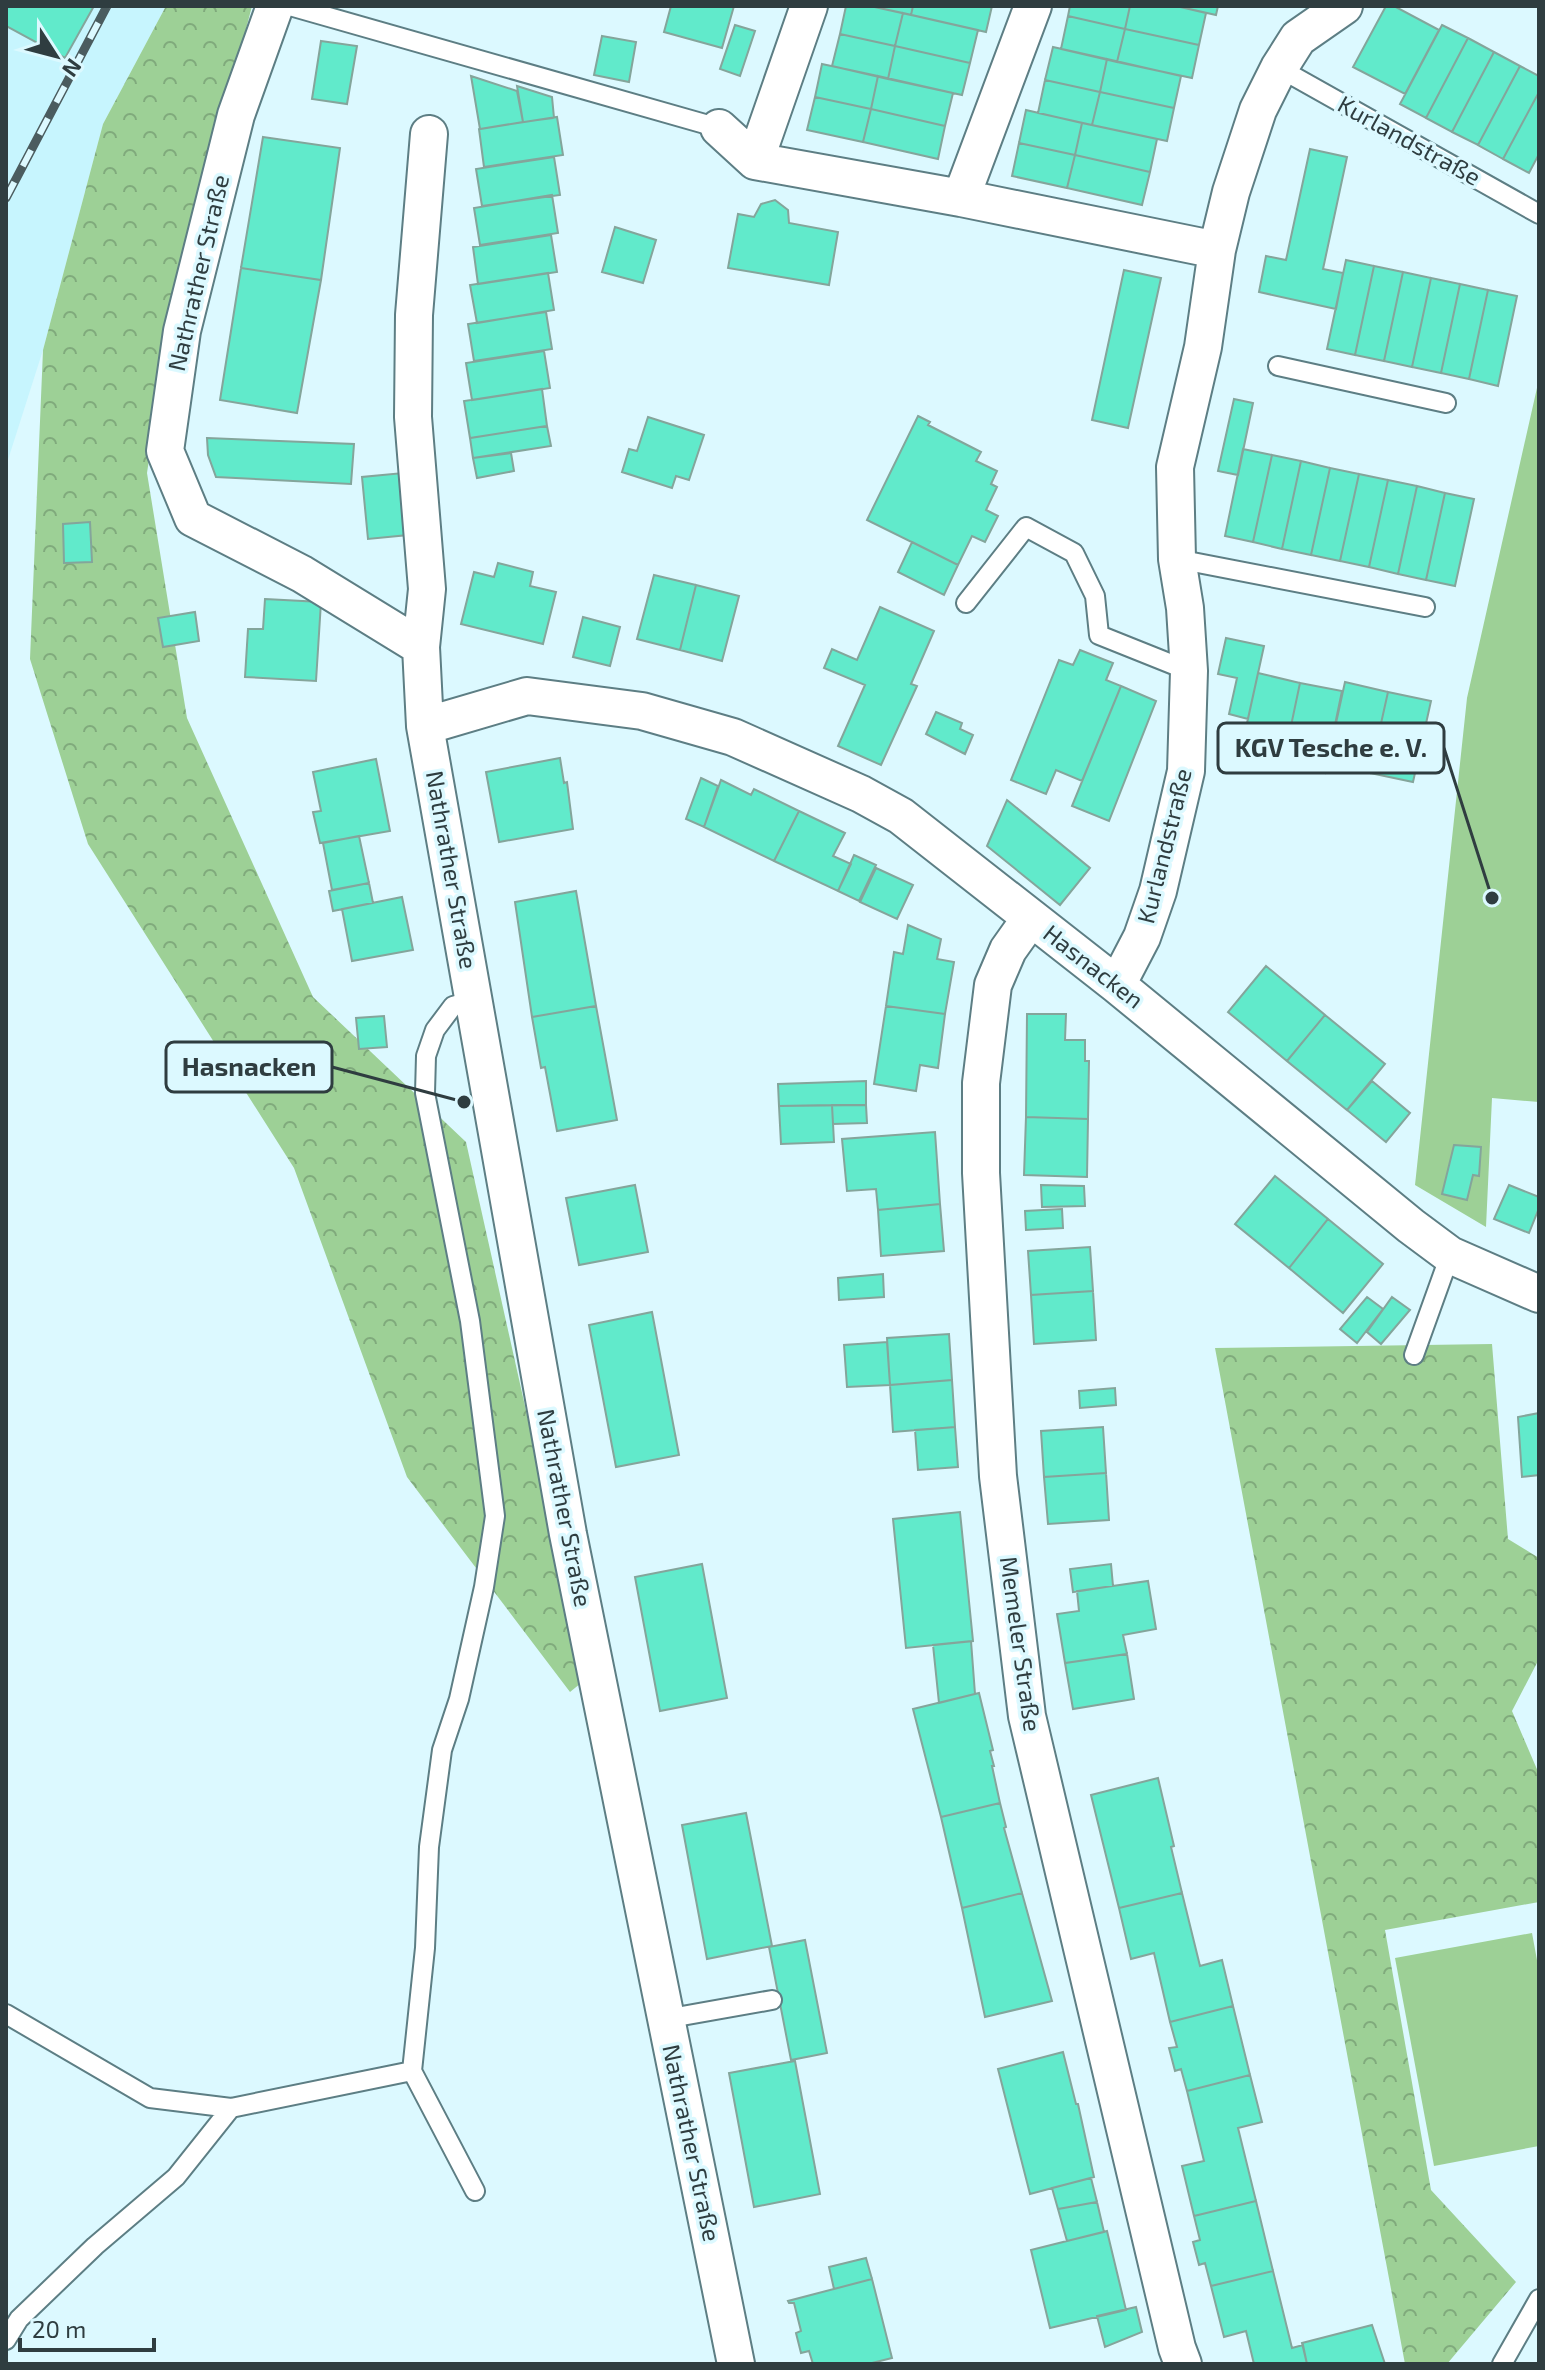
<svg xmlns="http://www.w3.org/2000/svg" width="1545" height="2370" font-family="'Exo 2',sans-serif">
  <defs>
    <pattern id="forest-crowns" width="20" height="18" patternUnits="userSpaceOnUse" patternTransform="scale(2)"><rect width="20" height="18" fill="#9dd096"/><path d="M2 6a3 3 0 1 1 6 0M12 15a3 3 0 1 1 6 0" fill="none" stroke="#80aa7c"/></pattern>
  </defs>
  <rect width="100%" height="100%" fill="#dcf9ff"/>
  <path fill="#c7f5fe" d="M6 6H166L103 124 43 350 6 466Z"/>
  <path fill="#9dd096" d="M1539 379V1102L1492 1098 1486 1227 1415 1185 1467 698Z
    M1532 1933 1539 1971V2146L1434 2166 1395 1958Z"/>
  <path fill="url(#forest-crowns)" d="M166 6H252L169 326 147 473 187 718 313 997 466 1142 586 1679 570 1692 407 1477 294 1168 88 844 30 659 43 350 103 124Z
    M1492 1344 1508 1539 1539 1558V1659L1512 1711 1539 1774V1902L1385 1930 1431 2190 1516 2282 1447 2364H1405L1215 1348Z"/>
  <path fill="#61eacb" stroke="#84a59b" stroke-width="2" d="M6 6H94L65 58 6 26Z
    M671 6H734L722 48 664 32Z
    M846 6H870L903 13 895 46 840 34Z
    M870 6H913L911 15Z
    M913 6H992L986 32 911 15Z
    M1070 6H1130L1125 29 1068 16Z
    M1130 6H1176L1206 13 1199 45 1125 29Z
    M1176 6H1218L1216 15Z
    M1386 6H1394L1439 30 1405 94 1353 67Z
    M903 13 978 30 970 63 895 46Z
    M1068 16 1125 29 1117 62 1061 49Z
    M735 25 755 31 740 76 720 69Z
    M1442 25 1468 38 1426 118 1400 104Z
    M1125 29 1199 45 1192 78 1117 62Z
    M840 34 895 46 888 79 832 66Z
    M602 36 636 42 629 82 594 75Z
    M1468 38 1494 52 1452 132 1426 118Z
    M321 41 357 46 347 104 312 99Z
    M895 46 970 63 962 95 888 79Z
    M1053 47 1107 59 1100 92 1045 80Z
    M1494 52 1520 66 1478 145 1452 132Z
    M1107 59 1181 76 1174 108 1100 92Z
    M822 64 878 76 871 109 815 97Z
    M1520 66 1539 76V92L1503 159 1478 145Z
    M471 76 517 91 523 122 480 129Z
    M878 76 953 93 945 126 871 109Z
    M1045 80 1100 92 1092 125 1038 113Z
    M517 86 552 97 554 118 523 122Z
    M1100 92 1174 108 1167 141 1092 125Z
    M1539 92V154L1529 173 1503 159Z
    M815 97 871 109 863 142 807 130Z
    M871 109 945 126 938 159 863 142Z
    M1026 110 1082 123 1075 155 1019 143Z
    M557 117 563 155 484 167 479 129Z
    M1082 123 1157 139 1150 172 1075 155Z
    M263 137 340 148 321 280 241 268Z
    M1019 143 1075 155 1067 188 1012 176Z
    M1310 149 1347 157 1323 269 1343 273 1336 309 1259 292 1266 256 1286 260Z
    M1075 155 1150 172 1142 205 1067 188Z
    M554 157 560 195 482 206 476 169Z
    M552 195 558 233 480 245 474 208Z
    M775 200 788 210 789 223 838 232 829 285 728 268 738 214 754 217 761 204Z
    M615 227 656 240 643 283 602 272Z
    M551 235 557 272 478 284 473 247Z
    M1346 260 1374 266 1355 355 1327 349Z
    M1374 266 1403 272 1384 361 1355 355Z
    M241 268 321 280 297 413 220 400Z
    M1124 270 1161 278 1128 428 1092 420Z
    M1403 272 1431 278 1412 367 1384 361Z
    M548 273 554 310 477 323 470 285Z
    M1431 278 1460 284 1441 373 1412 367Z
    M1460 284 1488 290 1469 379 1441 373Z
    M1488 290 1517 296 1498 386 1469 379Z
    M546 312 552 349 474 361 468 324Z
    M544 351 550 388 472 400 466 363Z
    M542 389 547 426 470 438 464 401Z
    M1234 399 1253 403 1238 475 1218 471Z
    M918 416 930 422 928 425 981 452 976 461 997 471 991 484 997 487 986 510 998 516 985 542 972 536 958 565 867 520Z
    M648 417 704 435 689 480 676 476 672 488 622 472 629 449 637 451Z
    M547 426 551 446 473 458 470 438Z
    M207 438 354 444 351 484 216 477 208 455Z
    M1243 449 1272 455 1253 542 1225 536Z
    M511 453 514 471 477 478 473 458Z
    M1272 455 1301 461 1282 549 1253 542Z
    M1301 461 1330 468 1311 555 1282 549Z
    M1330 468 1359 474 1340 561 1311 555Z
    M403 473 408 535 368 539 362 477Z
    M1359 474 1388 480 1369 567 1340 561Z
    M1388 480 1417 486 1398 574 1369 567Z
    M1417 486 1445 493 1426 580 1398 574Z
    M1445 493 1474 499 1455 586 1426 580Z
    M90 522 92 562 64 563 63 524Z
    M912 542 958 565 944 595 898 572Z
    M498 563 533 572 530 586 556 592 543 644 461 624 474 572 494 577Z
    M654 575 696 585 680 650 637 639Z
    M696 585 739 596 722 661 680 650Z
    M265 599 321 602 316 681 245 677 248 629H263Z
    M880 607 934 631 911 684 917 686 881 765 838 746 865 685 824 668 832 649 857 660Z
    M195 612 199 641 163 647 158 618Z
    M583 617 620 627 610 666 573 657Z
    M1226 638 1264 646 1248 719 1229 714 1237 678 1218 674Z
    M1080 650 1113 663 1106 680 1121 686 1082 781 1056 770 1046 794 1011 780 1059 660 1073 665Z
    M1258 673 1300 683 1283 764 1240 755Z
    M1345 682 1388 692 1370 773 1327 764Z
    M1300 683 1342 691 1325 773 1283 764Z
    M1121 686 1156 701 1109 821 1072 806Z
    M1388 692 1431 701 1413 782 1370 773Z
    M936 712 962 723 960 729 973 735 965 754 926 734Z
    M560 758 564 783 567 782 573 829 499 842 486 772Z
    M376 759 390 831 320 843 313 812 321 811 313 772Z
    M701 778 718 786 704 827 686 819Z
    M721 780 751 795 754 789 799 811 774 861 704 827Z
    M1007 800 1090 868 1060 905 987 846Z
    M799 811 845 833 833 856 851 864 838 891 774 861Z
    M359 836 369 883 332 890 323 843Z
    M854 855 876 865 859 901 838 891Z
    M876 868 913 885 897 919 860 902Z
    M369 883 373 903 333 911 329 891Z
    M576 891 596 1006 532 1017 515 902Z
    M402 897 413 950 352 961 342 909Z
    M908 925 941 939 937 959 954 962 945 1014 886 1006 894 952 903 954Z
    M1266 966 1325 1015 1287 1061 1228 1012Z
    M596 1006 617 1120 557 1131 545 1067 541 1068 532 1017Z
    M886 1006 945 1014 938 1068 920 1065 916 1091 874 1084Z
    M1027 1014H1066L1065 1040H1085V1061H1089L1088 1119 1026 1117Z
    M1325 1015 1385 1064 1347 1110 1287 1061Z
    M384 1016 387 1047 359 1049 356 1018Z
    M866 1081V1105L779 1106 778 1084Z
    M1372 1081 1410 1113 1386 1142 1347 1110Z
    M832 1105 834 1142 781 1144 779 1106Z
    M832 1105H866L867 1123 833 1124Z
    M1026 1117 1088 1119 1087 1177 1024 1175Z
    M935 1132 940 1204 878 1210 876 1189 847 1191 842 1139Z
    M1454 1145 1481 1147 1479 1176 1473 1175 1467 1200 1442 1194Z
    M1275 1176 1328 1219 1289 1268 1235 1224Z
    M635 1185 648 1252 579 1265 566 1198Z
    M1041 1185 1084 1186 1085 1206 1042 1207Z
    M1509 1185 1539 1197V1208L1529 1233 1494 1219Z
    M940 1204 944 1251 881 1256 878 1210Z
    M1062 1209 1063 1228 1026 1230 1025 1211Z
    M1328 1219 1383 1264 1343 1313 1289 1268Z
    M1090 1247 1093 1291 1031 1295 1028 1251Z
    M883 1274 884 1297 839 1300 838 1278Z
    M1093 1291 1096 1340 1034 1344 1031 1295Z
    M1367 1297 1383 1309 1357 1343 1340 1329Z
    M1392 1297 1410 1310 1381 1344 1367 1332Z
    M652 1312 679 1455 616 1467 589 1325Z
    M949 1334 952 1380 890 1385 887 1338Z
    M887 1342 890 1385 847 1387 844 1345Z
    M952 1380 955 1427 893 1432 890 1385Z
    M1115 1388 1116 1405 1080 1408 1079 1391Z
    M1539 1413V1475L1522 1477 1518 1417Z
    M955 1427 958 1467 918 1470 915 1430Z
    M1103 1427 1106 1473 1044 1477 1041 1431Z
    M1106 1473 1109 1520 1048 1524 1044 1477Z
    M960 1512 973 1641 906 1648 893 1519Z
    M702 1564 727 1698 660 1711 635 1577Z
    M1111 1564 1113 1586 1073 1592 1070 1569Z
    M1148 1581 1156 1629 1123 1635 1127 1654 1065 1663 1057 1614 1079 1611 1077 1591Z
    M971 1641 975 1694 939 1703 933 1645Z
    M1127 1654 1134 1699 1073 1709 1065 1663Z
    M979 1693 993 1750 990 1751 994 1766H992L1000 1803 941 1817 913 1709Z
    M1158 1778 1174 1846 1171 1847 1182 1893 1119 1908 1091 1795Z
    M1000 1803 1006 1827 1004 1828 1022 1893 962 1908 941 1817Z
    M746 1813 772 1946 707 1959 682 1825Z
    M1022 1893 1052 2001 985 2017 962 1908Z
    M1182 1893 1200 1966 1222 1960 1233 2006 1170 2022 1154 1953 1131 1959 1119 1908Z
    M805 1940 827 2053 791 2060 769 1947Z
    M1233 2006 1250 2075 1187 2091 1181 2069 1175 2071 1169 2048 1177 2047 1170 2022Z
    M1063 2052 1076 2104H1078L1094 2177 1030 2194 998 2069Z
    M795 2061 820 2194 754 2207 729 2073Z
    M1250 2075 1262 2122 1238 2128 1256 2201 1194 2216 1182 2166 1204 2161 1187 2091Z
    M1091 2178 1097 2202 1058 2209 1052 2188Z
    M1256 2201 1273 2271 1211 2286 1205 2263 1199 2265 1193 2242 1200 2240 1194 2216Z
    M1097 2202 1104 2232 1067 2241 1058 2209Z
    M1107 2231 1126 2310 1050 2328 1031 2250Z
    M866 2258 872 2279 834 2289 829 2267Z
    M1273 2271 1292 2348 1303 2345 1307 2364H1254L1246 2331 1224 2337 1211 2286Z
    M872 2279 892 2358 868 2364H813L809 2351 801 2353 796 2333 801 2331 794 2303H789L788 2301Z
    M1136 2307 1142 2332 1105 2347 1097 2316Z
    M1372 2325 1385 2364H1307L1302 2343Z"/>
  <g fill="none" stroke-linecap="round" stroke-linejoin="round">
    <g stroke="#5d7e84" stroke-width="22">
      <path id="lane" d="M290 6 719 128
        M1279 68 1539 214
        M1278 366 1446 403
        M1177 559 1425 607
        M966 603 1026 527 1074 553 1095 596 1099 635 1189 671
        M474 1000 453 1006 435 1030 426 1056 425 1093 470 1321 495 1516 484 1587 459 1699 442 1750 429 1847 425 1948 412 2071 475 2191
        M1414 1355 1450 1255
        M6 2014 150 2098 231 2108 412 2071
        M665 2019 772 2000
        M6 2340 19 2319 95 2246 176 2177 231 2108
        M1502 2364 1539 2299"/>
    </g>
    <g stroke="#5d7e84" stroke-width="40">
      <path id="street" d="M275 6 236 115 182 331 165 451 193 518 302 574 421 647
        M719 128 755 161 961 198 1217 250
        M429 134 414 315 413 417 427 589 421 647 425 726 568 1534 736 2364
        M755 161 809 6
        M961 198 1033 6
        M425 726 527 696 642 711 733 737 861 794 901 816 1117 985 1411 1226 1450 1255 1539 1294
        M1030 919 1008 950 993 985 981 1083V1173L998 1476 1027 1716 1177 2348 1183 2364
        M1117 985 1142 937 1158 891 1186 771 1189 671 1185 608 1177 559 1175 467 1203 347 1217 250 1231 192 1258 110 1279 68 1298 38 1344 6"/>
    </g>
    <use href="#lane" stroke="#fff" stroke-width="18"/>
    <use href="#street" stroke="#fff" stroke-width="36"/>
    <g stroke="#4b5c5f" stroke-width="9">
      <path id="rail" d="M6 198 107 6"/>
    </g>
    <use href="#rail" stroke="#dcf9ff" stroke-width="6" stroke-dasharray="18" stroke-linecap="butt"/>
  </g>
  <g text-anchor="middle" stroke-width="7" stroke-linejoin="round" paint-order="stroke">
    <g font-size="24" fill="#2f3d40" stroke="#dcf9ff">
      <text transform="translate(1409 141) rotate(29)" y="8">Kurlandstraße</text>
      <text transform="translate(199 273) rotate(-77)" y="8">Nathrather Straße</text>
      <text transform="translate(1165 846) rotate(-76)" y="8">Kurlandstraße</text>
      <text transform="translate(451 870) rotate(80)" y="8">Nathrather Straße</text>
      <text transform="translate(1093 967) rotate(38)" y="8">Hasnacken</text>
      <text transform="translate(564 1508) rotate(79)" y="8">Nathrather Straße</text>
      <text transform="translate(1020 1644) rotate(82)" y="8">Memeler Straße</text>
      <text transform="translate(691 2143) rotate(78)" y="8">Nathrather Straße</text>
    </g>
  </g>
  <path fill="none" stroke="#2f3d40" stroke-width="3" d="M1492 898L1444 748M464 1102L332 1067"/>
  <g fill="#2f3d40" stroke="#dcf9ff" stroke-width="3">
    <circle cx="1492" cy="898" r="8"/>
    <circle cx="464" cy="1102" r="8"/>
  </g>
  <g fill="#dcf9ff" stroke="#2f3d40" stroke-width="3">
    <rect x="1218" y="723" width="226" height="50" rx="8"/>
    <rect x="166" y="1042" width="166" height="50" rx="8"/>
  </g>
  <g font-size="26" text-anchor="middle" font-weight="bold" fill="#2f3d40">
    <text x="1331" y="757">KGV Tesche e. V.</text>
    <text x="249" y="1076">Hasnacken</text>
  </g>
  <rect width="1545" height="2370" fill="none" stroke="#2f3d40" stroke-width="16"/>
  <g transform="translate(56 56) rotate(126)" stroke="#dcf9ff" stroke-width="6" paint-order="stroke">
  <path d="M0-6L14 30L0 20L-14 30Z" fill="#2f3d40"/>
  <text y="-12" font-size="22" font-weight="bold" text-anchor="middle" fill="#2f3d40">N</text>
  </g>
  <path d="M20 2338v12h134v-12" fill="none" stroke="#2f3d40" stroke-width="4"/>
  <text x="32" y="2338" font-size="24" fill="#2f3d40" stroke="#dcf9ff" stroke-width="6" paint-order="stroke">20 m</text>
</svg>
